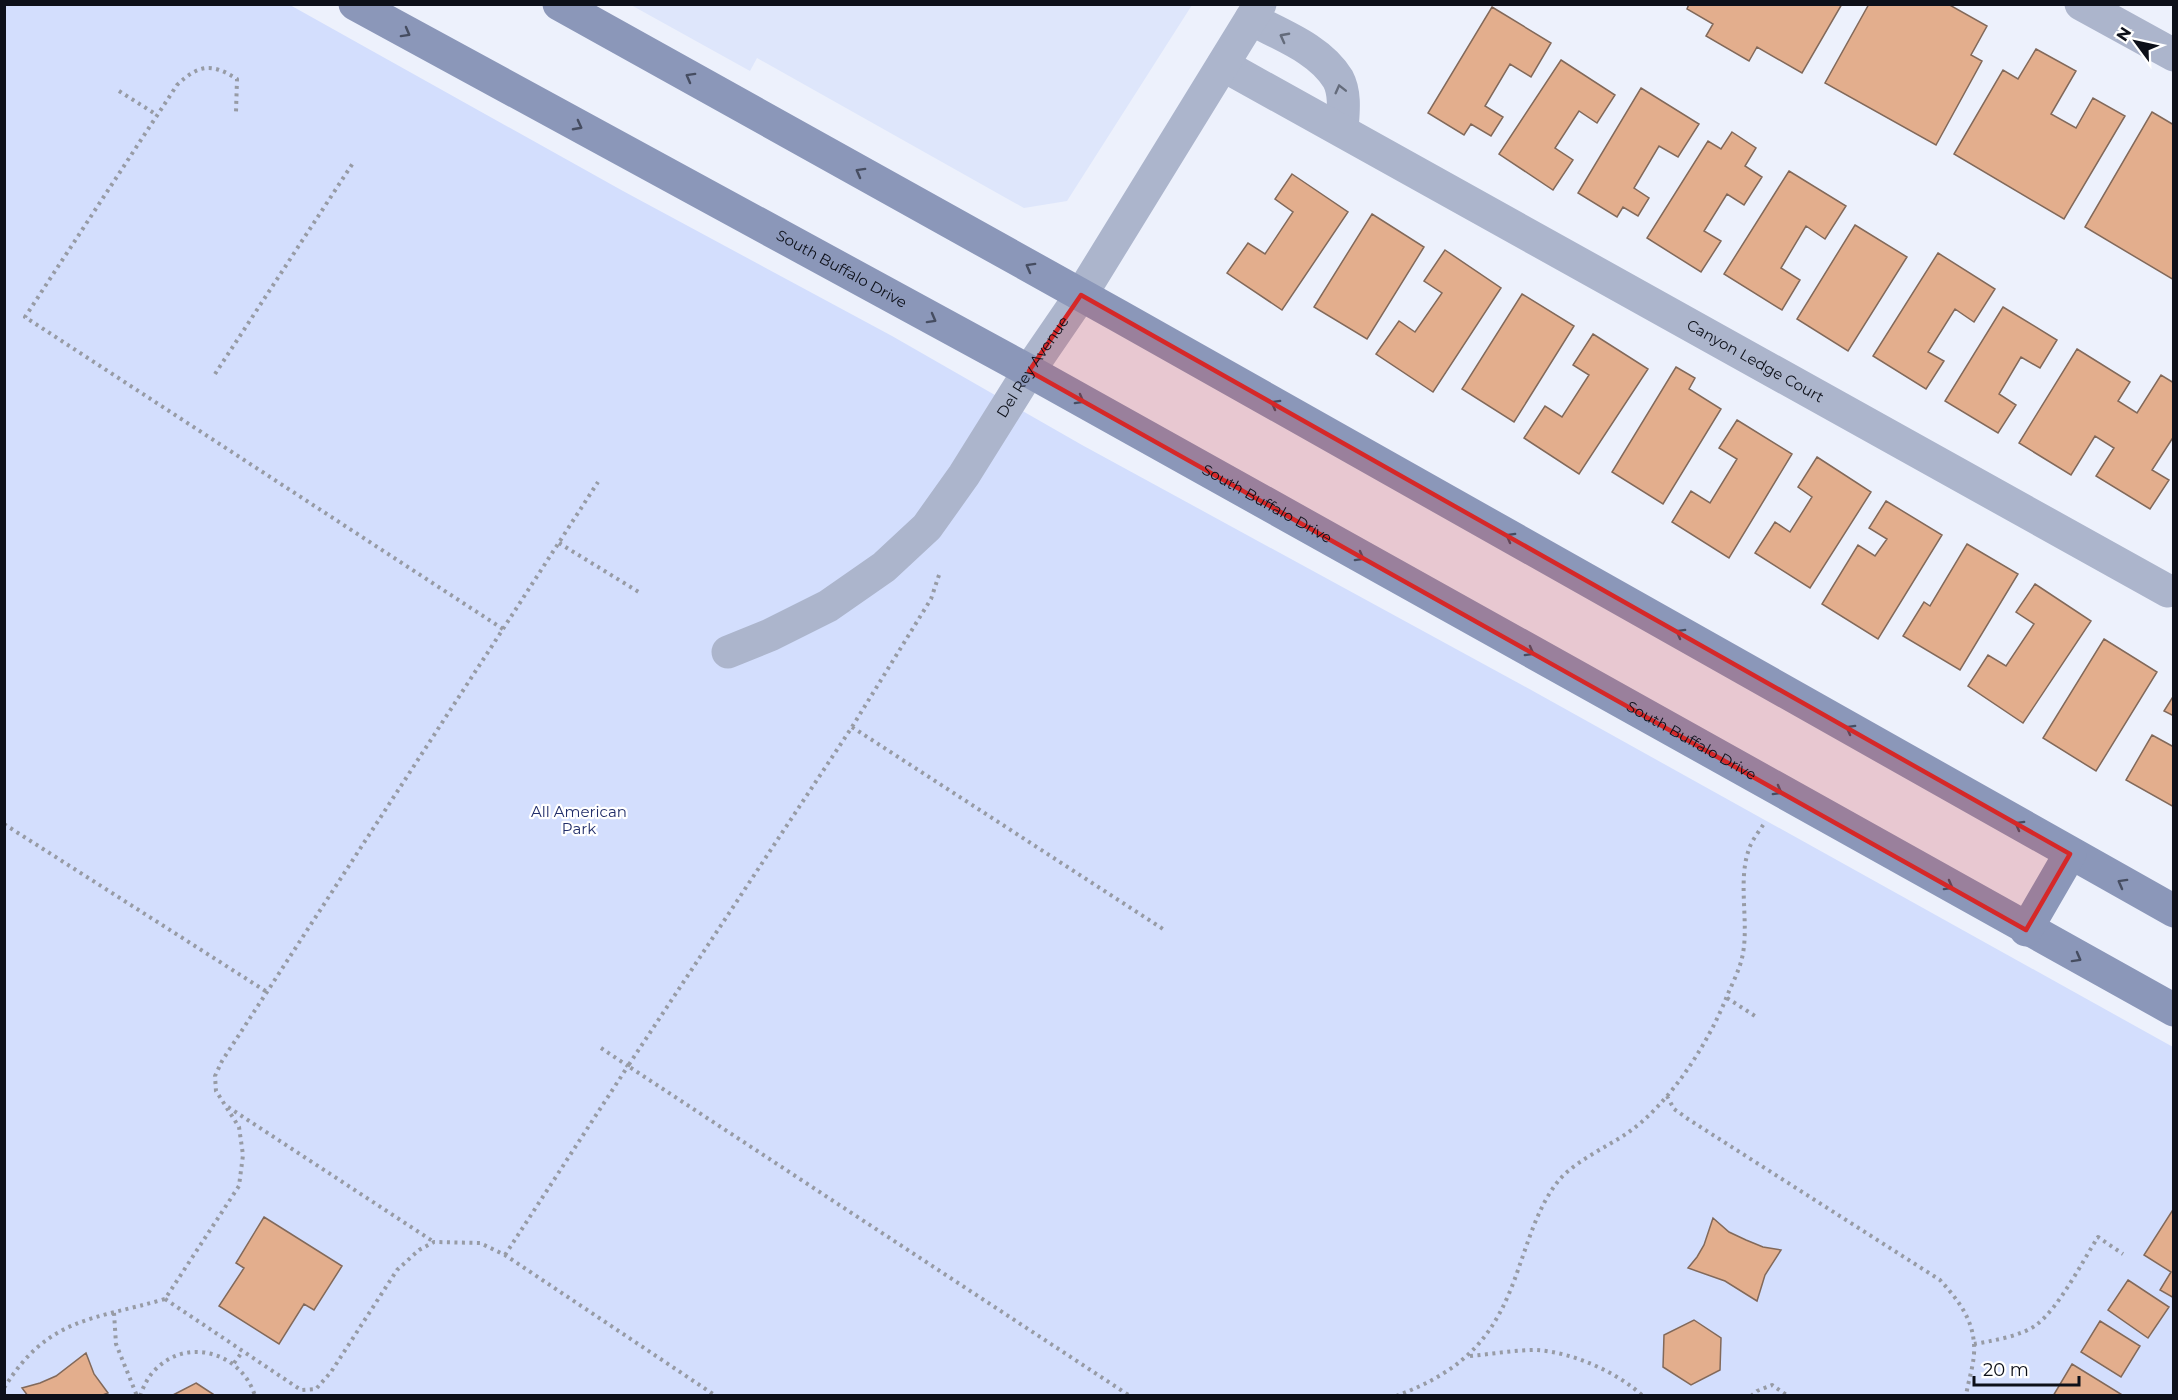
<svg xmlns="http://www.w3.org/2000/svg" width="2178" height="1400" font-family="Montserrat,sans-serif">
  <rect width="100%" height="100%" fill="#edf1fc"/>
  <path fill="#dee6fb" d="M631 5H1192L1067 201 1024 208 757 58 750 71Z"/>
  <path fill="#d3defd" d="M5 5H290L623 191 892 336 1082 445 1522 685 2173 1047V1395L5 1396Z"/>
  <path fill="#e3ae8d" stroke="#82695a" stroke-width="1.5" d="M1689 4H1842L1802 73 1757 47 1749 61 1706 36 1713 24 1687 9Z
    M1869 4H1948L1987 26 1971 55 1982 61 1936 145 1825 83Z
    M1492 7 1551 43 1531 77 1510 64 1485 106 1503 117 1491 136 1471 124 1464 135 1428 113Z
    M2036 49 2076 71 2051 114 2076 128 2093 98 2125 116 2064 219 1954 154 2003 70 2018 79Z
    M1561 60 1615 95 1597 123 1579 111 1555 148 1573 160 1553 190 1499 154Z
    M1641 88 1699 124 1678 157 1659 146 1634 188 1649 198 1638 216 1623 207 1617 217 1578 193Z
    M2152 112 2174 125V280L2085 227Z
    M1732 132 1756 148 1745 166 1762 177 1744 205 1727 194 1704 231 1721 241 1701 272 1647 238 1708 141 1721 149Z
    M1789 171 1846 206 1825 239 1806 226 1781 268 1800 280 1782 310 1724 274Z
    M1292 174 1348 212 1282 310 1227 273 1248 243 1265 254 1293 212 1275 199Z
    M1372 214 1424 247 1367 339 1314 307Z
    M1855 225 1907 257 1848 351 1797 319Z
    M1445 250 1501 288 1433 392 1376 354 1399 321 1415 332 1442 293 1424 281Z
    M1938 253 1995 289 1974 322 1955 309 1928 352 1944 361 1926 389 1873 356Z
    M1522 294 1574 326 1514 422 1462 389Z
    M2003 307 2057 340 2040 368 2021 357 1999 394 2016 405 1998 433 1945 401Z
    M1593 334 1648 369 1579 474 1524 438 1545 406 1562 417 1589 375 1573 365Z
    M2077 349 2130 382 2118 401 2137 413 2161 375 2174 383V436L2152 470 2169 480 2150 509 2096 476 2114 448 2095 436 2071 475 2019 443Z
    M1676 367 1695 378 1689 389 1721 409 1663 504 1612 472Z
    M1737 420 1792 454 1729 558 1672 522 1691 491 1710 503 1737 459 1719 448Z
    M1817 457 1871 492 1810 588 1755 553 1775 522 1790 532 1812 497 1798 487Z
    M1886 501 1942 535 1878 639 1822 604 1858 545 1875 556 1887 539 1869 528Z
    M1967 544 2018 574 1960 670 1903 636 1924 602 1930 606Z
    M2035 584 2091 621 2023 723 1968 686 1988 655 2006 666 2034 624 2016 612Z
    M2104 639 2157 672 2096 771 2043 738Z
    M2174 695V716L2164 711Z
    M2152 735 2172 746 2174 744V807L2126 780Z
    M2174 1208V1298L2160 1290 2171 1272 2144 1255Z
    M264 1217 342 1266 314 1310 304 1304 279 1344 219 1306 244 1268 236 1263Z
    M1713 1218 1729 1232 1746 1240 1763 1247 1781 1250 1765 1275 1757 1301 1725 1281 1688 1268 1697 1257 1704 1245Z
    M2128 1280 2169 1307 2148 1338 2108 1310Z
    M1694 1320 1721 1338 1720 1370 1691 1385 1663 1367 1664 1335Z
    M2100 1321 2140 1346 2121 1377 2081 1352Z
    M86 1353 94 1374 108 1393 100 1396H28L22 1388 40 1383 56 1376Z
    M2072 1364 2124 1396H2053Z
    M196 1383 216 1396H171Z"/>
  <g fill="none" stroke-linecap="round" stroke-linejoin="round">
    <path stroke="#979ba5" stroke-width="4" stroke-dasharray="3 4.5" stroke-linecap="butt" d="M119 91 157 115
      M215 374 353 163
      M559 543 642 594
      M939 575 931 599 852 727 628 1066 1130 1396
      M503 629 598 482
      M852 727 1163 929
      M4 824 267 992
      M1727 998 1755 1016
      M1667 1096 1674 1109 1688 1119 1940 1280C1959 1301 1976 1322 1974 1354 1973 1368 1968 1382 1966 1396
      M228 1107 434 1242
      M505 1255 628 1066 601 1048
      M165 1299 301 1390 316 1389 331 1372 397 1270 419 1250 434 1242 480 1243 505 1255 716 1396
      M114 1313 116 1344 137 1396
      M1974 1344C1991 1341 2022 1336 2036 1325 2059 1308 2082 1262 2098 1237L2123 1254
      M1470 1356C1492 1354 1514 1350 1536 1350 1572 1352 1617 1372 1643 1396
      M234 1363 243 1351
      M4 1388C48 1317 93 1320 165 1299L239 1186 243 1155 239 1127 216 1091 215 1076 222 1061 503 629 25 317 177 85C199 64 212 63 237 79L236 112
      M140 1396C144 1385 149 1375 157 1368 190 1336 243 1355 255 1396
      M1396 1396C1466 1370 1496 1336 1519 1267 1529 1239 1538 1208 1556 1184 1571 1163 1605 1148 1626 1134 1669 1105 1708 1044 1727 996 1732 984 1739 971 1742 958 1750 925 1737 882 1749 849 1752 840 1760 830 1765 822
      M1751 1396 1757 1391 1772 1385 1788 1396"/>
    <g stroke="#acb5cc" stroke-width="33">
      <path d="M2081 4 2174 55"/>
      <path d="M1251 19C1281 35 1320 49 1338 79 1346 94 1343 114 1342 130"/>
      <path id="s1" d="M1223 65 2168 591"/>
      <path id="s2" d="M728 652 770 635 828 606 884 567 927 527 964 475 1029 371 1081 295 1260 4"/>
    </g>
    <g stroke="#8b97b9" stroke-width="33">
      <path id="s3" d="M355 4 1029 371 2174 1010"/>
      <path d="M559 4 1119 316 2174 911"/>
      <path d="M2026 930 2070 854"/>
    </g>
  </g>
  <defs><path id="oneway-chevron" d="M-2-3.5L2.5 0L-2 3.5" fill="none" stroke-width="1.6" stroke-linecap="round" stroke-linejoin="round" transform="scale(1.5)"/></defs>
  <g stroke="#464d61">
    <use href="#oneway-chevron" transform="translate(406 33) rotate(29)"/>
    <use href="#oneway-chevron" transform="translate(690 77) rotate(-151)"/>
    <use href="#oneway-chevron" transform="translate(578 126) rotate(28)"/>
    <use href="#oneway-chevron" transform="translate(860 172) rotate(-151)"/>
    <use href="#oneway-chevron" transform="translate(1030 267) rotate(-151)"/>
    <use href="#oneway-chevron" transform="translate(932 319) rotate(29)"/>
    <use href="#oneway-chevron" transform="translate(1080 400) rotate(29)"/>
    <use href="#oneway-chevron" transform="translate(1275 404) rotate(-151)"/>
    <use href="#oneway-chevron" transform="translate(1510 537) rotate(-151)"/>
    <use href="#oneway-chevron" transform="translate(1360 557) rotate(29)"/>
    <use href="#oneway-chevron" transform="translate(1680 633) rotate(-151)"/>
    <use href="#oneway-chevron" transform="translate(1530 652) rotate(29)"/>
    <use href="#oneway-chevron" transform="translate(1850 729) rotate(-151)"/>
    <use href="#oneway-chevron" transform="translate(1778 791) rotate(29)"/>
    <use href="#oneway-chevron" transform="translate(2019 825) rotate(-151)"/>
    <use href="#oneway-chevron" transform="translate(2122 883) rotate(-151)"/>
    <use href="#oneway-chevron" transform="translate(1949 886) rotate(29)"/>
    <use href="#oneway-chevron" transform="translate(2077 958) rotate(29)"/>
  </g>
  <g stroke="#646b7b">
    <use href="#oneway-chevron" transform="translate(1284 37) rotate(-152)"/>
    <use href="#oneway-chevron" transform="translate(1340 89) rotate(-104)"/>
  </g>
  <path fill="#d62828" fill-opacity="0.2" stroke="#d62828" stroke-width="4.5" stroke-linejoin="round" d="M1081 295 2070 854 2026 930 1029 371Z"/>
  <g text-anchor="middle" stroke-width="4.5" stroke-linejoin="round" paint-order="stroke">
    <g font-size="15" fill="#0d1019" stroke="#fff">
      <text dy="5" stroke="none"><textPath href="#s3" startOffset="554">South Buffalo Drive</textPath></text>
      <text dy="5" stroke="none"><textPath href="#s1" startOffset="609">Canyon Ledge Court</textPath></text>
      <text dy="5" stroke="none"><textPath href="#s2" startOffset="429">Del Rey Avenue</textPath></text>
      <text dy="5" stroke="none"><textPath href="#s3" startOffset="1040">South Buffalo Drive</textPath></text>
      <text dy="5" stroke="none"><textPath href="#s3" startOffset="1526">South Buffalo Drive</textPath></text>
    </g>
    <g font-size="15" fill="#212e6a" stroke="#fff">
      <text x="579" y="817">All American<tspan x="579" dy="17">Park</tspan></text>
    </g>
  </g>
  <rect width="2178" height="1400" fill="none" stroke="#0d1019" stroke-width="12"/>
  <g transform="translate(2136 42) rotate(303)" stroke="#ffffff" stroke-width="4.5" paint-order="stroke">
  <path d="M0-4.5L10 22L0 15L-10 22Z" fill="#0d1019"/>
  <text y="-9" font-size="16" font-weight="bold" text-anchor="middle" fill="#0d1019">N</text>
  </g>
  <path d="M1974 1376v9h105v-9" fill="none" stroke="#0d1019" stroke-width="3"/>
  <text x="1983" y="1376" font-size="18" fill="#0d1019" stroke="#ffffff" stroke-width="4.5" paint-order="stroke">20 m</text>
</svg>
